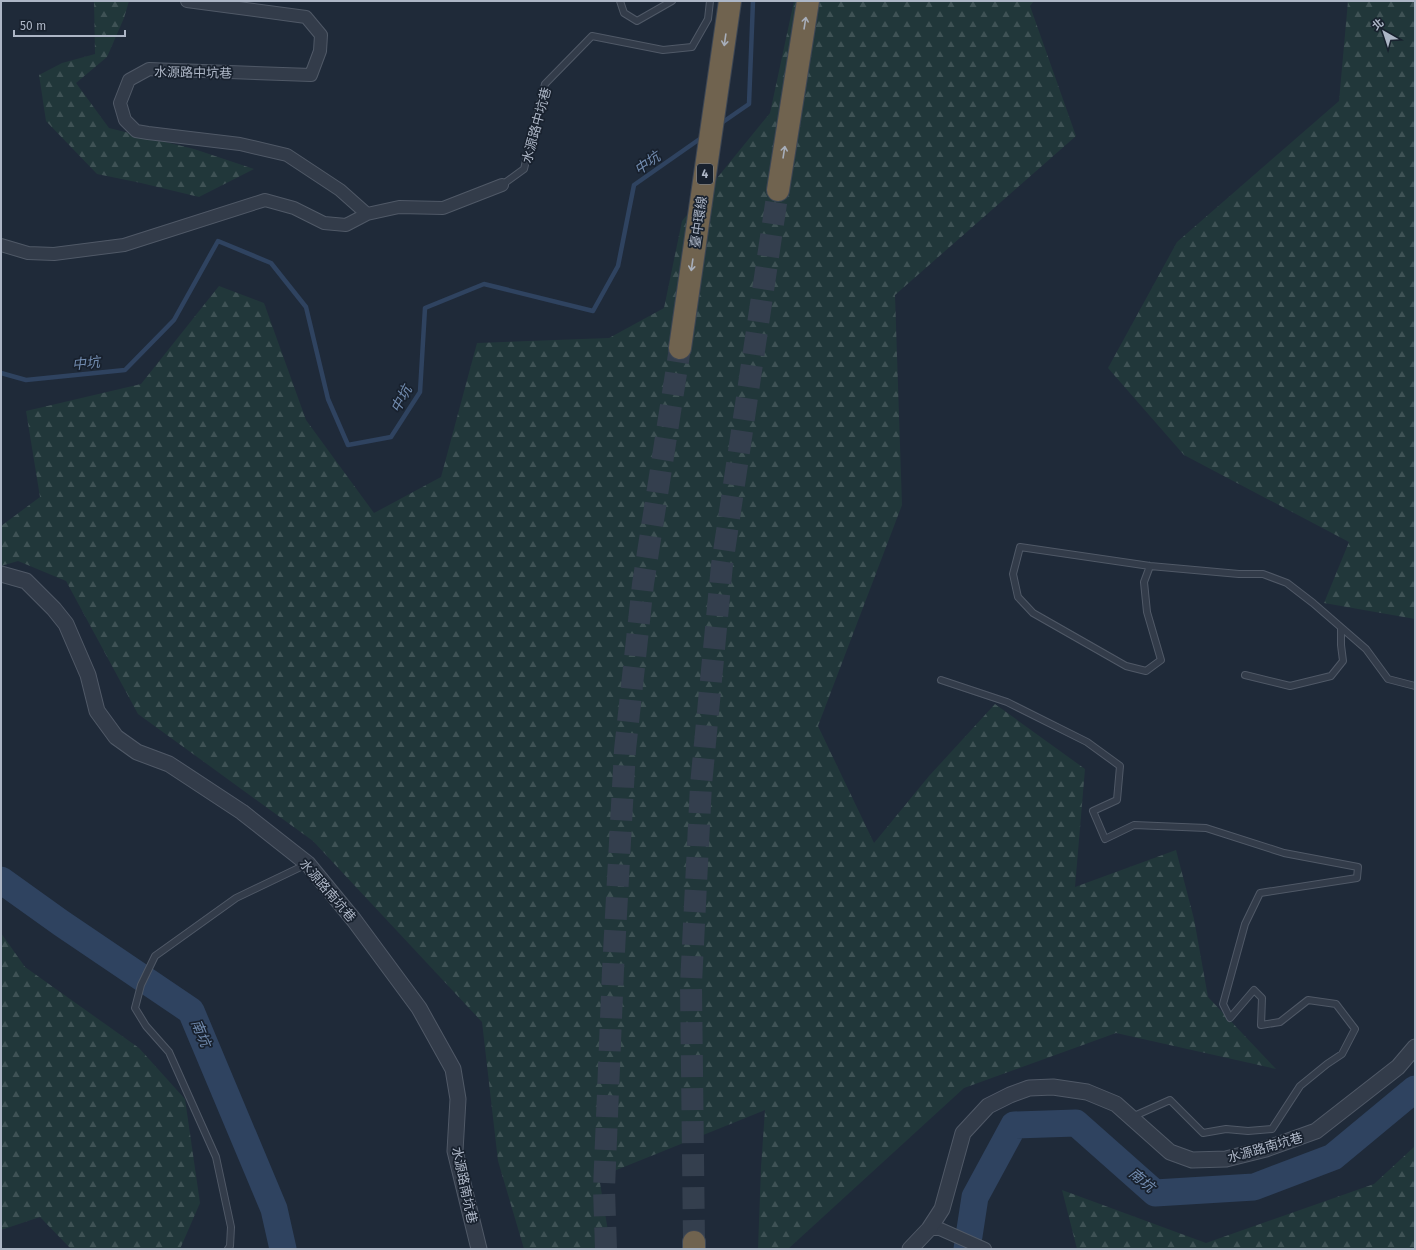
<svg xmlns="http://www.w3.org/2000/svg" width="1416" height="1250" font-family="'Fira Sans','Noto Sans TC',sans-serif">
  <defs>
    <pattern id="forest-firs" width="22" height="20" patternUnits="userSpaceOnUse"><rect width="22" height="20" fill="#21373a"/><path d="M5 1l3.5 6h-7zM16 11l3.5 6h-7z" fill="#3f5255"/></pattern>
  </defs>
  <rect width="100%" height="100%" fill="#1f2a39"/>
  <path fill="url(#forest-firs)" d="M94 1H129L124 18 107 57 76 83 109 128 194 149 254 169 199 197 141 183 97 174 46 121 39 75 62 63 95 54Z
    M794 1H1034L1030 6 1076 136 895 295 902 505 818 726 874 843 929 776 995 704 1085 769 1075 887 1176 850 1194 919 1208 997 1276 1069 1116 1033 964 1088 788 1249H758L761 1167 765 1110 599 1177 611 1249H524L498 1161 482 1022 313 841 138 714 66 581 18 561 1 566V526L40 497 26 411 141 384 219 286 264 303 306 420 374 513 441 477 477 343 609 338 664 308 682 221 770 113Z
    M1348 1H1415V619L1324 603 1349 542 1184 455 1108 368 1177 242 1339 101Z
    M1 933 25 967 139 1048 185 1099 200 1203 180 1249H71L40 1217 1 1230Z
    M1415 1146V1249H1077L1062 1190 1206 1243 1374 1184Z"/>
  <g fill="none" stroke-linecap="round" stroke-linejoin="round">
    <path stroke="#2f4360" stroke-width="4.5" d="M720 124 749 104 753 1
      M1 373 26 380 125 370 174 320 218 241 271 263 306 307 328 399 348 445 391 437 420 392 425 308 484 284 593 311 618 266 634 185 704 136"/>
    <path stroke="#2f4360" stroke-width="27" d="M1 880 61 923 191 1011 274 1209 283 1249
      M967 1249 975 1197 1014 1125 1076 1123 1155 1193 1254 1187 1333 1157 1415 1089"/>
    <path stroke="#343f4e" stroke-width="22" stroke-dasharray="22 11" stroke-linecap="butt" d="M694 1242 691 984 701 785 722 565 778 190
      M606 1249 604 1189 613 970 625 750 643 584 680 348"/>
    <g stroke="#505967" stroke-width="8">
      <path id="service" d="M620 1 624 13 637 21 672 1
        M502 185 524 169 545 84 592 36 663 50 692 47 708 19 710 1
        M1150 566 1144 582 1147 612 1161 660 1146 671 1126 666 1033 613 1018 597 1013 574 1020 547 1150 566 1239 574H1263L1287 583 1313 603 1366 649 1388 679 1415 686
        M1245 675 1290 686 1331 676 1343 661 1341 645V628
        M941 680 1007 702 1087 742 1120 766 1117 800 1093 811 1105 839 1134 825 1206 828 1284 853 1358 867 1357 878 1260 893 1245 924 1223 1004 1230 1018 1254 990 1262 998 1261 1025 1280 1022 1308 1000 1336 1004 1355 1029 1342 1054 1327 1064 1300 1086 1272 1129 1248 1131 1226 1129 1203 1133 1170 1100 1132 1117
        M228 1249 230 1246 231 1227 216 1157 169 1052 146 1026 135 1008 141 985 155 956 236 898 307 864"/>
    </g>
    <g stroke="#505967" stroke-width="14">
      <path id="minor" d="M187 1 306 17 321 35 320 51 311 75 149 69 129 80 120 103 125 120 136 131 148 133 240 144 287 155 340 190 367 214 399 207 443 208 502 185
        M1 245 28 253 54 254 124 245 265 200 294 208 324 223 346 225 367 214
        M929 1229H940L985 1249"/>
    </g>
    <g stroke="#505967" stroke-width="17">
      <path id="tertiary" d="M1 574 26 581 54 609 66 624 88 675 97 711 116 737 137 752 169 764 242 812 308 864 354 920 419 1008 453 1069 458 1099 455 1151 479 1249
        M910 1249 929 1229 942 1209 963 1133 988 1106 1010 1095 1029 1088 1053 1087 1087 1092 1116 1104 1170 1152 1192 1160 1226 1159 1266 1149 1316 1131 1398 1067 1415 1047"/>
    </g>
    <g stroke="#3d4654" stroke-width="24">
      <path id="motorway" d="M778 190 808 1
        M680 348 730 1
        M694 1242V1249"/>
    </g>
    <use href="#service" stroke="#333c4a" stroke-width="6"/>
    <use href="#minor" stroke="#333c4a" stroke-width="12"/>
    <use href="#tertiary" stroke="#333c4a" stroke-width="15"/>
    <use href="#motorway" stroke="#70634f" stroke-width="22"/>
  </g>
  <defs><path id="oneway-shaft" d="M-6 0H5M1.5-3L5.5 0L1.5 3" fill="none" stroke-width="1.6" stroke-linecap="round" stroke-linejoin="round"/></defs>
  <g stroke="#a7aeba">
    <use href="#oneway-shaft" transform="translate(805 23) rotate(-81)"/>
    <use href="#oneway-shaft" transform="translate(725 40) rotate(98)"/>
    <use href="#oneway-shaft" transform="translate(784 152) rotate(-81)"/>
    <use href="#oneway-shaft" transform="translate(692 265) rotate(98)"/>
  </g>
  <g text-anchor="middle" stroke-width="3.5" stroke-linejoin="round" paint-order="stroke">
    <rect fill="#18212e" stroke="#808998" stroke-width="1" x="697" y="164" width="16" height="20" rx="3"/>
    <g font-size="12" font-weight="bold" fill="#adb6c6">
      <text x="705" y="178">4</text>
    </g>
    <g font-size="13" fill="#adb6c6" stroke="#18212e">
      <text transform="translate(193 72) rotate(1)" y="5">水源路中坑巷</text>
      <text transform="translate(536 125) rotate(-75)" y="5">水源路中坑巷</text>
      <text transform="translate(698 222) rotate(-82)" y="5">臺中環線</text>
      <text transform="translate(328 890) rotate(49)" y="5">水源路南坑巷</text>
      <text transform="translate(1265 1147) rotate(-16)" y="5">水源路南坑巷</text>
      <text transform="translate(465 1185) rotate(78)" y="5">水源路南坑巷</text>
    </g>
    <g font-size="14" font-style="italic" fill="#738db1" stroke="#18212e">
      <text transform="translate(647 163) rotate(-35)" y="5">中坑</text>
      <text transform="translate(86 363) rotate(-6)" y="5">中坑</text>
      <text transform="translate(401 399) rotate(-62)" y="5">中坑</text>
      <text transform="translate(201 1033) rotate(67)" y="5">南坑</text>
      <text transform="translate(1142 1180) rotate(39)" y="5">南坑</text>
    </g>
  </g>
  <rect width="1416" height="1250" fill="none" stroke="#adb6c6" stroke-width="4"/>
  <g transform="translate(1384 32) rotate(321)" stroke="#18212e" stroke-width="3" paint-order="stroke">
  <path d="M0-3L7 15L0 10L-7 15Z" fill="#adb6c6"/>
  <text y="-6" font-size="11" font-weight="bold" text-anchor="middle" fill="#adb6c6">北</text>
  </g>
  <path d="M14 30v6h111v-6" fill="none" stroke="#adb6c6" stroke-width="2"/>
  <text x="20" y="30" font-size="12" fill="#adb6c6" stroke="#18212e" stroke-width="3" paint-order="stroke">50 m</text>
</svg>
